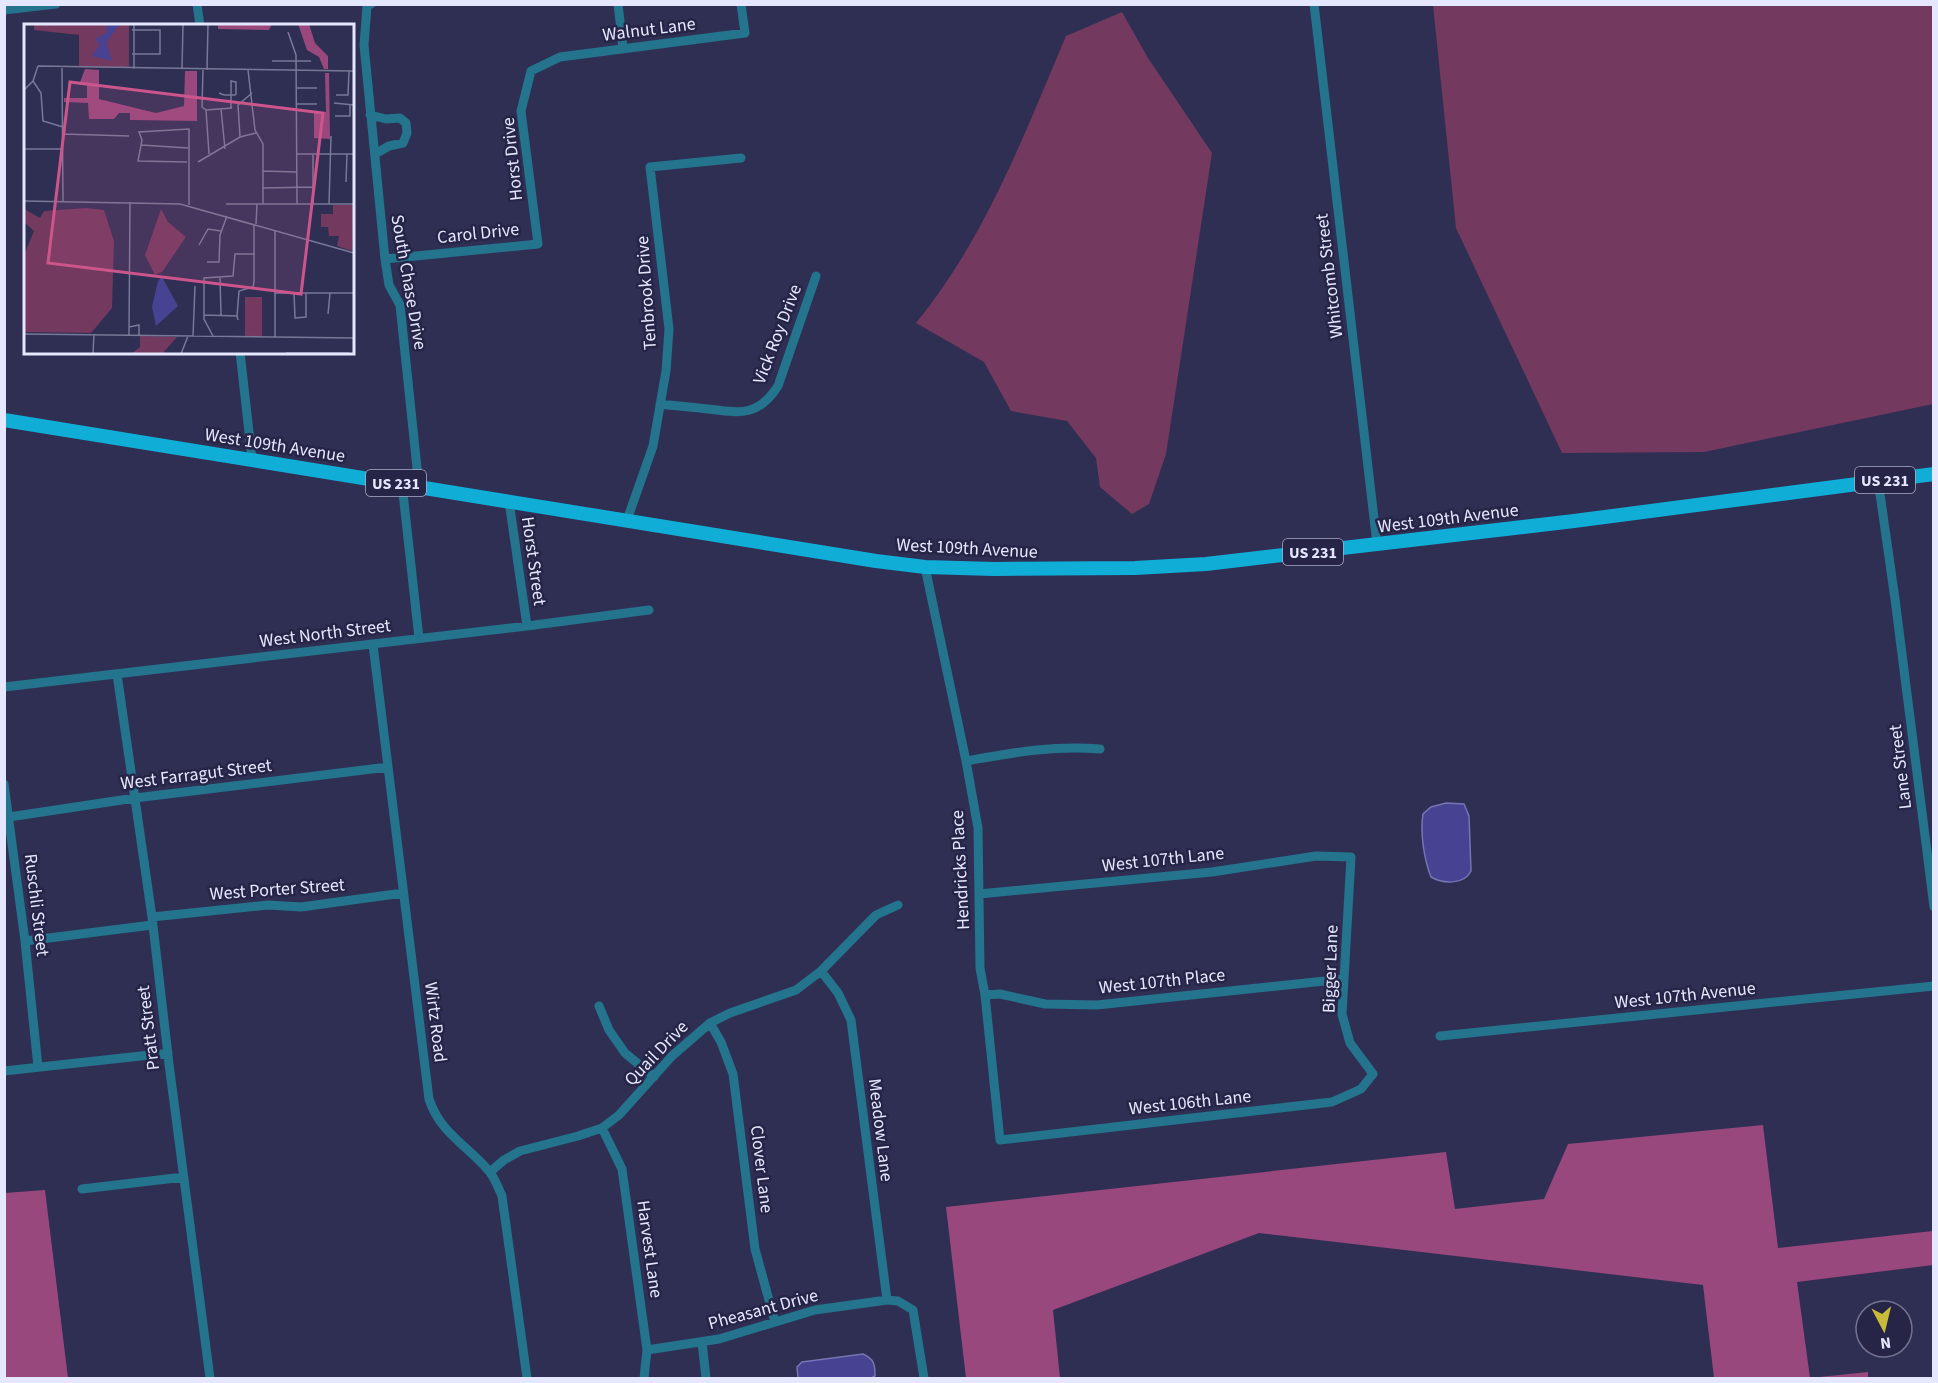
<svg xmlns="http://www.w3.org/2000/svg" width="1938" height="1383" font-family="'Source Sans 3',sans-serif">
  <rect width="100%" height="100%" fill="#2f2f54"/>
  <path fill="#74395f" d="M1433 5H1933V404L1704 452 1562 453 1456 228Z
    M1122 12 1148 58 1212 153 1166 454 1149 504 1132 514 1100 487 1096 458 1067 421 1011 411 984 362 916 323C985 239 1024 135 1066 36Z"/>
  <path fill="#99487e" d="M1763 1125 1778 1248 1933 1231V1265L1797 1282 1810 1378 1868 1372V1378H1714L1703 1285 1259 1233 1053 1310 1060 1378H966L946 1207 1446 1152 1455 1209 1544 1199 1568 1144Z
    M45 1190 68 1378H5V1193Z"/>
  <path fill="#474292" stroke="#7674b2" stroke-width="1.5" d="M1446 803 1464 804 1469 816 1471 871C1464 885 1443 884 1431 877 1424 859 1420 833 1423 814L1431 807Z
    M863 1354C874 1359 875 1364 875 1376L871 1378H798L797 1367 802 1362Z"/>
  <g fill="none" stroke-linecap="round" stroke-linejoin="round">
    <path stroke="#23748c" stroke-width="9" d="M197 4 200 26
      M371 4 367 6 364 45 385 259 389 285 400 305 419 487
      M618 4 623 48
      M1314 4 1377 544
      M4 10 56 4
      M370 115 386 119 400 118 406 123 407 133 403 143 389 146 375 154
      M385 259 538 244 521 111 531 71 560 57 745 33 741 4
      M240 352 252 459
      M660 404C676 406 692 407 708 409 740 413 758 417 778 386L816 276
      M1878 480 1895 599 1934 907
      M402 484 419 638
      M509 501 527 626
      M627 520 653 446 666 371 669 329 650 167 741 158
      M925 567 966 761 978 828 980 968 985 995 1000 1140 1332 1102 1361 1089 1373 1074 1350 1043 1342 1014 1351 857 1316 856 1212 872 979 894
      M373 645 429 1099C440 1133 467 1145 489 1171 495 1178 498 1188 502 1196L527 1378
      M117 674 152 917 169 1064 210 1378
      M4 687 527 626 649 610
      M966 761C1011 753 1054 745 1100 749
      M4 784 25 941 38 1067
      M9 817 135 798 388 767
      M152 917 268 905 301 907 403 893
      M25 941 152 925
      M821 971 838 993 851 1020 887 1300
      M985 995 1000 994 1045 1004 1097 1005 1344 979
      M599 1006 609 1030 625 1053 654 1077
      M710 1023 721 1042 733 1074 755 1249 775 1322
      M1440 1036 1934 986
      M4 1071 168 1053
      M602 1128 622 1169 647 1350 644 1378
      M490 1172 504 1160 520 1151 578 1136 602 1128 619 1115 672 1056 710 1023 730 1013 796 990 821 971 876 915 898 905
      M82 1189 184 1177
      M702 1342 706 1378
      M647 1350 719 1339 815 1310 887 1300 898 1301 913 1310 924 1378"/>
    <path stroke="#10aed6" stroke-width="14" d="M4 420 876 561 925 567 994 569 1135 568 1206 564 1574 521 1934 474"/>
  </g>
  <g text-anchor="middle" stroke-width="5" stroke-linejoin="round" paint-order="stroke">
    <g fill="#262548" stroke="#acadc7" stroke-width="1.5">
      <rect x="1855" y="467" width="60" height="26" rx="4.5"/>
      <rect x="366" y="470" width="60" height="26" rx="4.5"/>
      <rect x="1283" y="539" width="60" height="26" rx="4.5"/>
    </g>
    <g font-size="16" font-weight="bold" fill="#e5e7fe">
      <text x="1885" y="486">US 231</text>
      <text x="396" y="489">US 231</text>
      <text x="1313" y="558">US 231</text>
    </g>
    <g font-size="18" fill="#e5e7fe" stroke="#262548">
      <text transform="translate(649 29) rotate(-7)" y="6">Walnut Lane</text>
      <text transform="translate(512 159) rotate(-96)" y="6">Horst Drive</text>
      <text transform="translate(478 233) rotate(-6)" y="6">Carol Drive</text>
      <text transform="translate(1329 276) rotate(-97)" y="6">Whitcomb Street</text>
      <text transform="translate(409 282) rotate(80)" y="6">South Chase Drive</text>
      <text transform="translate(646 293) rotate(-94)" y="6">Tenbrook Drive</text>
      <text transform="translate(777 334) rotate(-69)" y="6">Vick Roy Drive</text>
      <text transform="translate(275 445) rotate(9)" y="6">West 109th Avenue</text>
      <text transform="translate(1448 518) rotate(-7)" y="6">West 109th Avenue</text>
      <text transform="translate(967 548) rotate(3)" y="6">West 109th Avenue</text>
      <text transform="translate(534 561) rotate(82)" y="6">Horst Street</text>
      <text transform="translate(325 633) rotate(-7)" y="6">West North Street</text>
      <text transform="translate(1900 767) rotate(-97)" y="6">Lane Street</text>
      <text transform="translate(196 774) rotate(-7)" y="6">West Farragut Street</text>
      <text transform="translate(1163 859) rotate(-6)" y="6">West 107th Lane</text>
      <text transform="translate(960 870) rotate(-93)" y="6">Hendricks Place</text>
      <text transform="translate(277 889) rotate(-4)" y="6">West Porter Street</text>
      <text transform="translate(37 905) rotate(83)" y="6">Ruschli Street</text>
      <text transform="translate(1330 969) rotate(-88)" y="6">Bigger Lane</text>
      <text transform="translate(1162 981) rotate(-6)" y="6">West 107th Place</text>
      <text transform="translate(1685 995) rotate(-6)" y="6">West 107th Avenue</text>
      <text transform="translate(436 1022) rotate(83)" y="6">Wirtz Road</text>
      <text transform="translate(148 1028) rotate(-97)" y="6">Pratt Street</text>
      <text transform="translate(656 1053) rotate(-46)" y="6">Quail Drive</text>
      <text transform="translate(1190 1102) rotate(-6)" y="6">West 106th Lane</text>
      <text transform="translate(881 1130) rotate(83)" y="6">Meadow Lane</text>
      <text transform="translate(762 1169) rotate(83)" y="6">Clover Lane</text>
      <text transform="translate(650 1249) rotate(82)" y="6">Harvest Lane</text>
      <text transform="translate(763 1309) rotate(-15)" y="6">Pheasant Drive</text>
    </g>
  </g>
  <g transform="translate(24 24)">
    <rect width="330" height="330" fill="#2f2f54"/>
    <path d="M10 0H105V44L55 43V11L10 6ZM309 181H330L328 227 313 222 315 212H305L304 203H297V190H309ZM62 184 80 186 90 217 88 284 67 309 0 308V231L10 207 0 198V185L16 194 20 187ZM137 185 144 198 162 213 138 248 131 251 121 231ZM221 273H238V312H221ZM116 312 153 313 138 330H107L116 323Z" fill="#74395f"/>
    <path d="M194 0H248L245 6 194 5ZM274 0H285L291 19 304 32V45H300L295 33 283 26ZM61 45 75 46V75L132 89 160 82 161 47H173V97L106 96V89H95L90 95H65L64 79 40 78V74H63V61H55ZM301 49H305L306 115 290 114V88H302Z" fill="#99487e"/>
    <path d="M96 0 82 19 88 37 68 32 76 20 71 15 82 9 83 1ZM138 253 154 282 132 302 128 283 134 257Z" fill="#474292"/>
    <path fill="none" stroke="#787998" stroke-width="1.5" d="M264 8 272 31 273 180M108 30H136V6H108M248 37H287M14 42 330 47M38 44 39 177M110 45V0M158 45 159 0M179 46 178 83 182 86 185 130M183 46 184 0M224 46 231 106 239 120V180M9 57 17 69 19 97 39 103M272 64H293M0 66 9 57 14 42M195 69 200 71H211L212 70V58L207 57V84M312 71H324L325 47M310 79 330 81M272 80H293M197 85 201 125M182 86 208 84M311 92H326V80M39 110 105 112M216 113 214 81 228 69M117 121 164 124M0 125H39M272 130H330M289 130V180M163 138 114 137 118 116 115 108 165 105V181M174 138 216 113 232 109M239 147 272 148M322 158 323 130M239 164 289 163M0 177 156 180 330 229M202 180H330M305 180 307 112M232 200 233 180M175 221 184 205 197 207M183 238H195L196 211 203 192M196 254 197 291M251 269H330M270 269 271 294 282 293V269M304 290 306 269M180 291 213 292 214 296M213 292 215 267 229 263 230 258V201M105 303 115 301V311M0 310 330 314M105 311 106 178M169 312 171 262M189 312 180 295V254L209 252 211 230H231M251 313V207M262 329H325M69 330 70 310M157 330 164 312"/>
    <path fill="#cc568c" fill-opacity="0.15" stroke="#cc568c" stroke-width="3" d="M46 58 299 89 277 270 24 239Z"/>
    <rect width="330" height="330" fill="none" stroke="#e5e7fe" stroke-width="3"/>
  </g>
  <rect width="1938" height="1383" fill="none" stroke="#e5e7fe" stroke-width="12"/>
  <g transform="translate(1884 1329) rotate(173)"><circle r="28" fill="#262548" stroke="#727391" stroke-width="1.5"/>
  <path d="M0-4.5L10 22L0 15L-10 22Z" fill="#caba3a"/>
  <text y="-9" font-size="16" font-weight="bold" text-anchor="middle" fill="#e5e7fe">N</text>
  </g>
</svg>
